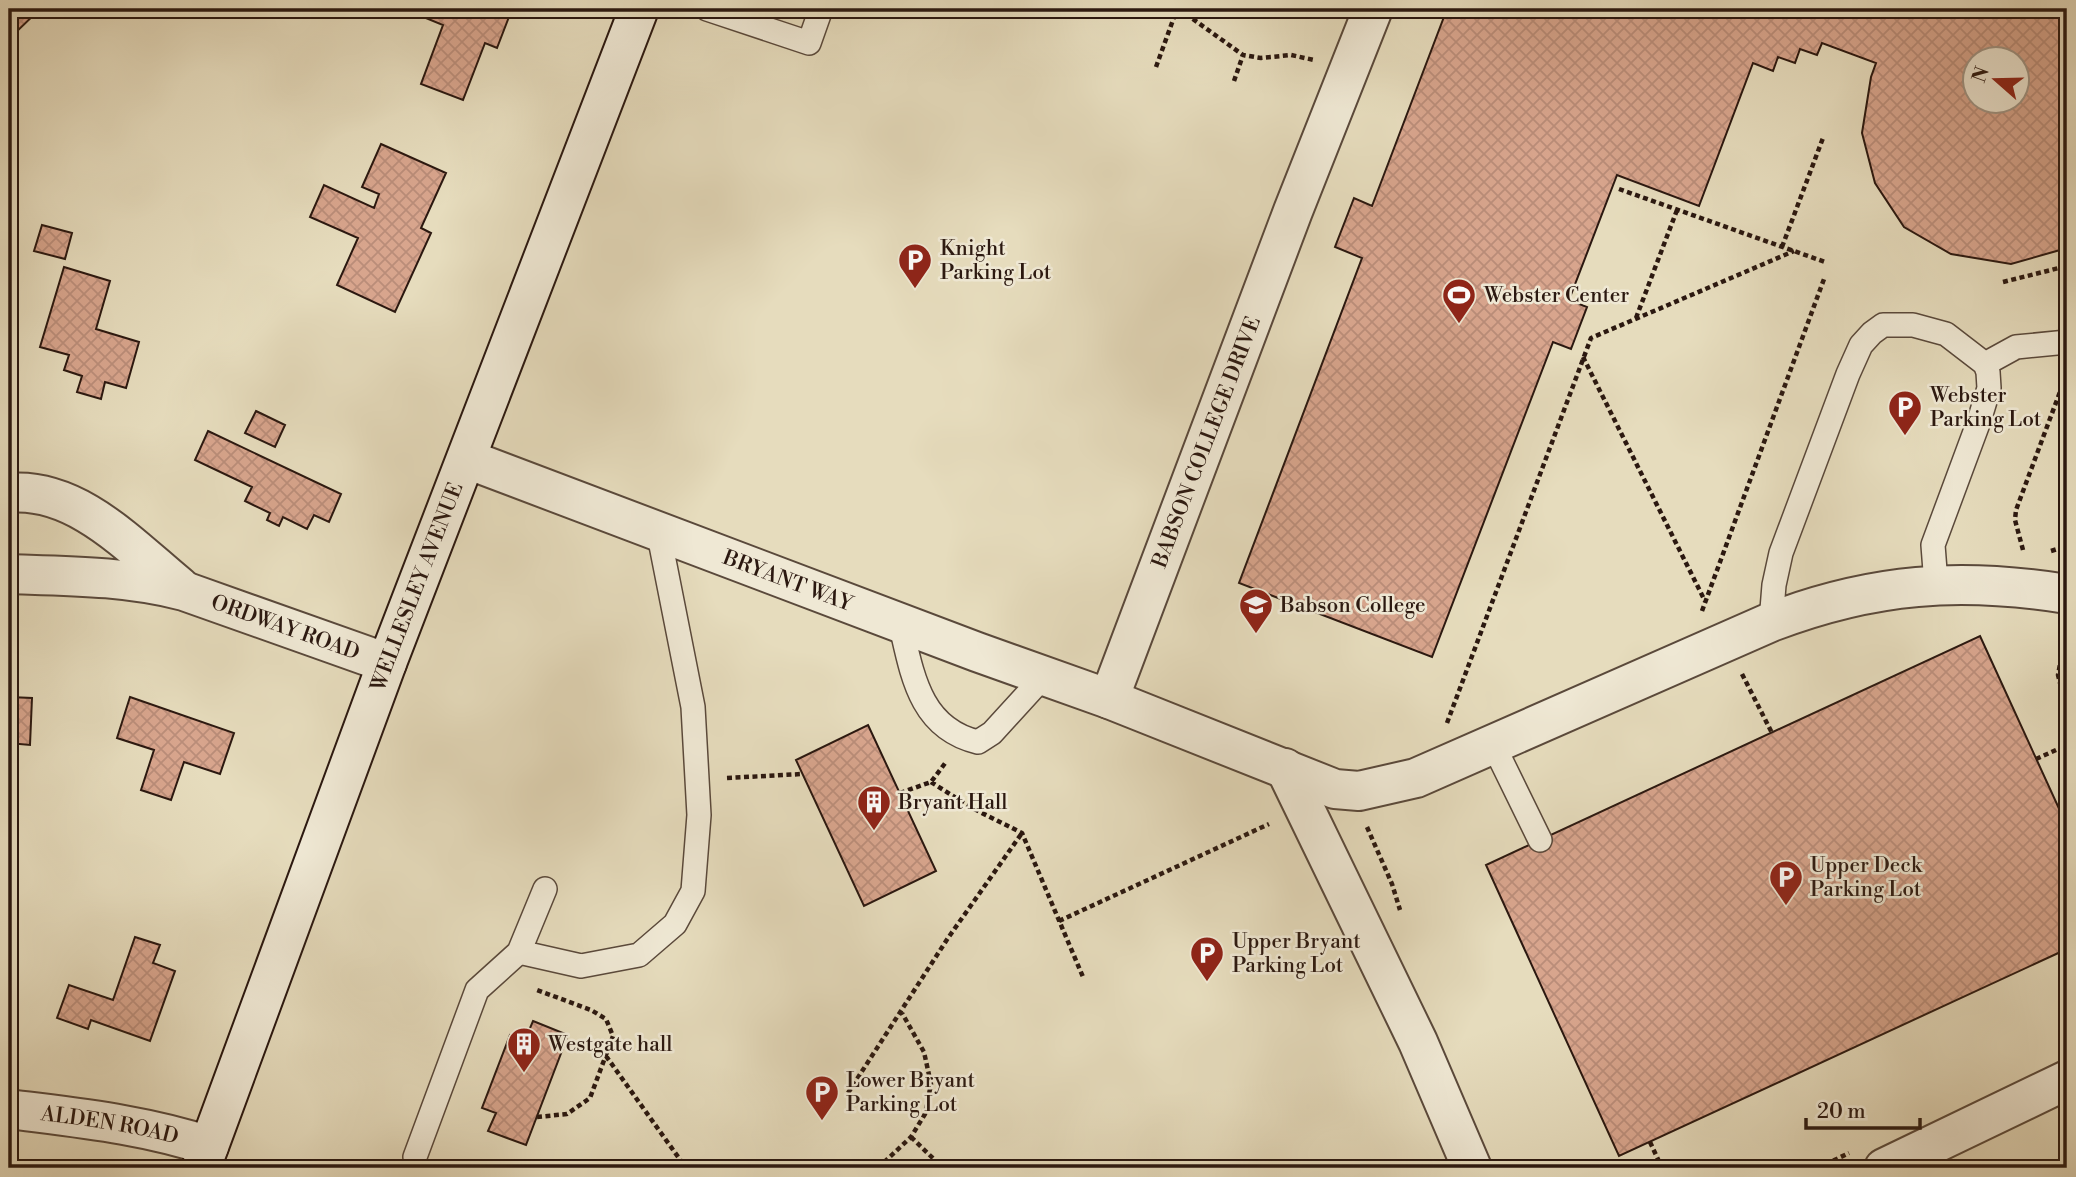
<svg xmlns="http://www.w3.org/2000/svg" width="2076" height="1177" font-family="'Libre Bodoni',serif">
  <defs>
    <pattern id="building-cross-hatch" width="8" height="8" patternUnits="userSpaceOnUse" patternTransform="scale(1.75)"><rect width="8" height="8" fill="#d8a58d"/><path d="M0 0l8 8M0 8l8-8" fill="none" stroke="#ba8d79"/></pattern>
  </defs>
  <rect width="100%" height="100%" fill="#e6dcbd"/>
  <filter id="stains"><feTurbulence type="fractalNoise" baseFrequency=".00286" numOctaves="4"/><feColorMatrix values="0 0 0 0 .2 0 0 0 0 .09 0 0 0 0 .02 0 0 0 .5 -.17"/></filter>
  <radialGradient id="worn" r=".72"><stop offset=".6" stop-color="#630" stop-opacity="0"/><stop offset="1" stop-color="#630" stop-opacity=".3"/></radialGradient>
  <path fill="url(#building-cross-hatch)" stroke="#2b1810" stroke-width="2" fill-rule="evenodd" d="M9 9H40L9 39Z
    M404 9H512L497 48 485 43 463 100 421 84 443 25Z
    M1447 9H2067V245L2060 250 2011 264 1951 254 1904 227 1875 183 1862 133 1871 77 1876 63 1822 43 1817 55 1800 49 1795 63 1778 57 1773 71 1753 63 1699 206 1617 175 1569 300 1587 307 1571 349 1553 342 1432 657 1239 583 1362 258 1335 247 1354 198 1372 206ZM1974 60H2016V102H1974Z
    M381 144 446 173 421 228 431 233 395 312 337 285 358 238 310 217 324 185 374 208 379 194 362 187Z
    M42 225 72 233 65 259 34 251Z
    M64 267 110 281 96 329 139 342 126 388 105 382 101 399 77 392 82 376 64 370 69 355 40 347Z
    M256 411 285 425 275 447 245 433Z
    M208 431 341 494 329 522 314 515 307 529 283 517 279 526 267 520 270 513 245 501 252 487 195 460Z
    M1980 636 2067 826V949L1619 1156 1486 865Z
    M9 697 32 698 30 745 9 743Z
    M130 697 234 733 220 774 184 762 171 800 141 790 154 750 117 738Z
    M868 725 936 871 864 906 796 760Z
    M135 937 160 945 153 963 175 971 150 1041 91 1020 88 1029 57 1018 69 985 113 1000Z
    M533 1021 568 1035 526 1145 488 1131 496 1113 482 1108 510 1035 525 1040Z"/>
  <g fill="none" stroke-linecap="round" stroke-linejoin="round">
    <g stroke="#5a493b" stroke-width="26">
      <path id="lane" d="M707 9 809 43 821 9
        M1985 364 2016 347 2067 342
        M900 622C912 673 919 728 978 742L992 733 1044 676
        M1771 622 1774 585 1781 553 1848 374 1861 345 1872 333 1883 325H1913L1946 334 1985 364 1988 372 1989 388 1979 421 1933 545 1936 584
        M1493 744 1540 840
        M519 952 581 966 639 955 675 924 693 891 699 815 693 707 658 530
        M415 1157 477 990 519 952 545 889"/>
    </g>
    <g stroke="#5a493b" stroke-width="42">
      <g id="street">
        <path d="M1373 9 1293 211 1109 699 1335 789 1359 791 1416 778 1771 622C1873 583 1960 577 2067 594"/>
        <path id="s1" d="M467 459 977 652 1109 699"/>
        <path d="M9 493C77 487 131 547 180 587"/>
        <path id="s2" d="M9 574C68 576 126 576 184 591L387 663"/>
        <path d="M1285 768 1418 1042 1472 1168"/>
        <path id="s3" d="M9 1109C78 1118 142 1124 209 1146"/>
        <path d="M1884 1168 2067 1080"/>
      </g>
    </g>
    <g stroke="#2b1810" stroke-width="42">
      <g id="secondary">
        <path id="s4" d="M201 1168 387 663 639 9"/>
      </g>
    </g>
    <path stroke="#2b1810" stroke-width="4.5" stroke-dasharray="5 3.5" stroke-linecap="butt" d="M1179 9 1243 55 1261 58 1291 55 1314 60
      M1156 67 1177 9
      M1234 81 1243 55
      M1619 189 1825 262
      M1782 247 1823 138
      M2003 282 2067 266
      M1636 318 1677 210
      M1583 357 1705 601
      M2023 550 2015 520 2016 510 2067 373
      M2051 551 2067 546
      M1702 611 1824 279
      M2066 632 2058 675 2067 711
      M1742 674 1772 733
      M1447 723 1591 338 1794 251
      M2036 759 2067 745
      M727 778 802 774
      M931 782 972 808 1022 833 1083 977
      M900 793 931 782 946 762
      M1367 827 1392 884 1400 910
      M1059 921 1269 824
      M606 1056 686 1168
      M848 1093 948 938 1022 833
      M537 1117 567 1114 590 1098 613 1036 606 1019 591 1010 537 990
      M911 1137 943 1168
      M1650 1142 1662 1168
      M878 1168 911 1137 925 1114 931 1084 924 1052 902 1013
      M1818 1168 1849 1153"/>
    <use href="#lane" stroke="#efe8d4" stroke-width="23"/>
    <use href="#street" stroke="#efe8d4" stroke-width="38"/>
    <use href="#secondary" stroke="#efe8d4" stroke-width="38"/>
  </g>
  <defs>
    <g id="parking-pin" transform="scale(1.75)"><path d="M0 17L-7.5 6A9.5 9.5 0 1 1 7.5 6Z" fill="#8f2418" stroke="#efe8d4"/><path d="M-3.5-5.5H1a3.5 3.5 0 0 1 0 7H-1V5.5H-3.5ZM-1-3.4V-.6H.8a1.4 1.4 0 0 0 0-2.8Z" fill="#fff"/></g>
    <g id="stadium-pin" transform="scale(1.75)"><path d="M0 17L-7.5 6A9.5 9.5 0 1 1 7.5 6Z" fill="#8f2418" stroke="#efe8d4"/><path d="M0-5a6.5 5 0 1 0 0 10a6.5 5 0 1 0 0-10ZM-3.5-1.8h7v3.6h-7Z" fill="#fff"/></g>
    <g id="university-pin" transform="scale(1.75)"><path d="M0 17L-7.5 6A9.5 9.5 0 1 1 7.5 6Z" fill="#8f2418" stroke="#efe8d4"/><path d="M0-5L7-2L0 1L-7-2ZM-4 1L0 2.5L4 1V4Q0 6-4 4Z" fill="#fff"/></g>
    <g id="building-pin" transform="scale(1.75)"><path d="M0 17L-7.5 6A9.5 9.5 0 1 1 7.5 6Z" fill="#8f2418" stroke="#efe8d4"/><path d="M-4-6H4V6H1V3H-1V6H-4ZM-2.5-4.3h1.7v1.8h-1.7ZM.8-4.3h1.7v1.8H.8ZM-2.5-1h1.7V.8h-1.7ZM.8-1h1.7V.8H.8Z" fill="#fff"/></g>
  </defs>
  <g fill-rule="evenodd">
    <use href="#parking-pin" x="915" y="260"/>
    <use href="#stadium-pin" x="1459" y="295"/>
    <use href="#parking-pin" x="1905" y="407"/>
    <use href="#university-pin" x="1256" y="605"/>
    <use href="#building-pin" x="874" y="802"/>
    <use href="#parking-pin" x="1786" y="877"/>
    <use href="#parking-pin" x="1207" y="953"/>
    <use href="#building-pin" x="524" y="1044"/>
    <use href="#parking-pin" x="822" y="1092"/>
  </g>
  <g text-anchor="middle" stroke-width="5" stroke-linejoin="round" paint-order="stroke">
    <g font-size="21" fill="#2b1810" stroke="#efe8d4" text-anchor="start">
      <text x="940" y="255">Knight<tspan x="940" dy="24">Parking Lot</tspan></text>
      <text x="1484" y="302">Webster Center</text>
      <text x="1930" y="402">Webster<tspan x="1930" dy="24">Parking Lot</tspan></text>
      <text x="1280" y="612">Babson College</text>
      <text x="898" y="809">Bryant Hall</text>
      <text x="1810" y="872">Upper Deck<tspan x="1810" dy="24">Parking Lot</tspan></text>
      <text x="1232" y="948">Upper Bryant<tspan x="1232" dy="24">Parking Lot</tspan></text>
      <text x="548" y="1051">Westgate hall</text>
      <text x="846" y="1087">Lower Bryant<tspan x="846" dy="24">Parking Lot</tspan></text>
    </g>
    <g font-size="21" fill="#2b1810" stroke="#efe8d4">
      <text transform="translate(1206 442) rotate(-69)" y="7">BABSON COLLEGE DRIVE</text>
      <text dy="7" stroke="none"><textPath href="#s1" startOffset="343">BRYANT WAY</textPath></text>
      <text dy="7" stroke="none"><textPath href="#s4" startOffset="620">WELLESLEY AVENUE</textPath></text>
      <text dy="7" stroke="none"><textPath href="#s2" startOffset="284">ORDWAY ROAD</textPath></text>
      <text dy="7" stroke="none"><textPath href="#s3" startOffset="102">ALDEN ROAD</textPath></text>
    </g>
  </g>
  <rect width="2076" height="1177" fill="none" stroke="#e6dcbd" stroke-width="35"/>
  <rect x="10" y="10" width="2055" height="1156" fill="none" stroke="#2b1810" stroke-width="3.5"/>
  <rect x="18" y="18" width="2041" height="1142" fill="none" stroke="#2b1810" stroke-width="2"/>
  <g transform="translate(1996 80) rotate(290)"><circle r="33" fill="#efe8d4" stroke="#a19586" stroke-width="2"/>
  <path d="M0-5L12 26L0 18L-12 26Z" fill="#8f2418"/>
  <text y="-10" font-size="19" font-weight="bold" text-anchor="middle" fill="#2b1810">N</text>
  </g>
  <path d="M1806 1118v10h114v-10" fill="none" stroke="#2b1810" stroke-width="3.5"/>
  <text x="1817" y="1118" font-size="21" fill="#2b1810" stroke="#efe8d4" stroke-width="5" paint-order="stroke">20 m</text>
  <rect width="100%" height="100%" filter="url(#stains)"/>
  <rect width="100%" height="100%" fill="url(#worn)"/>
</svg>
